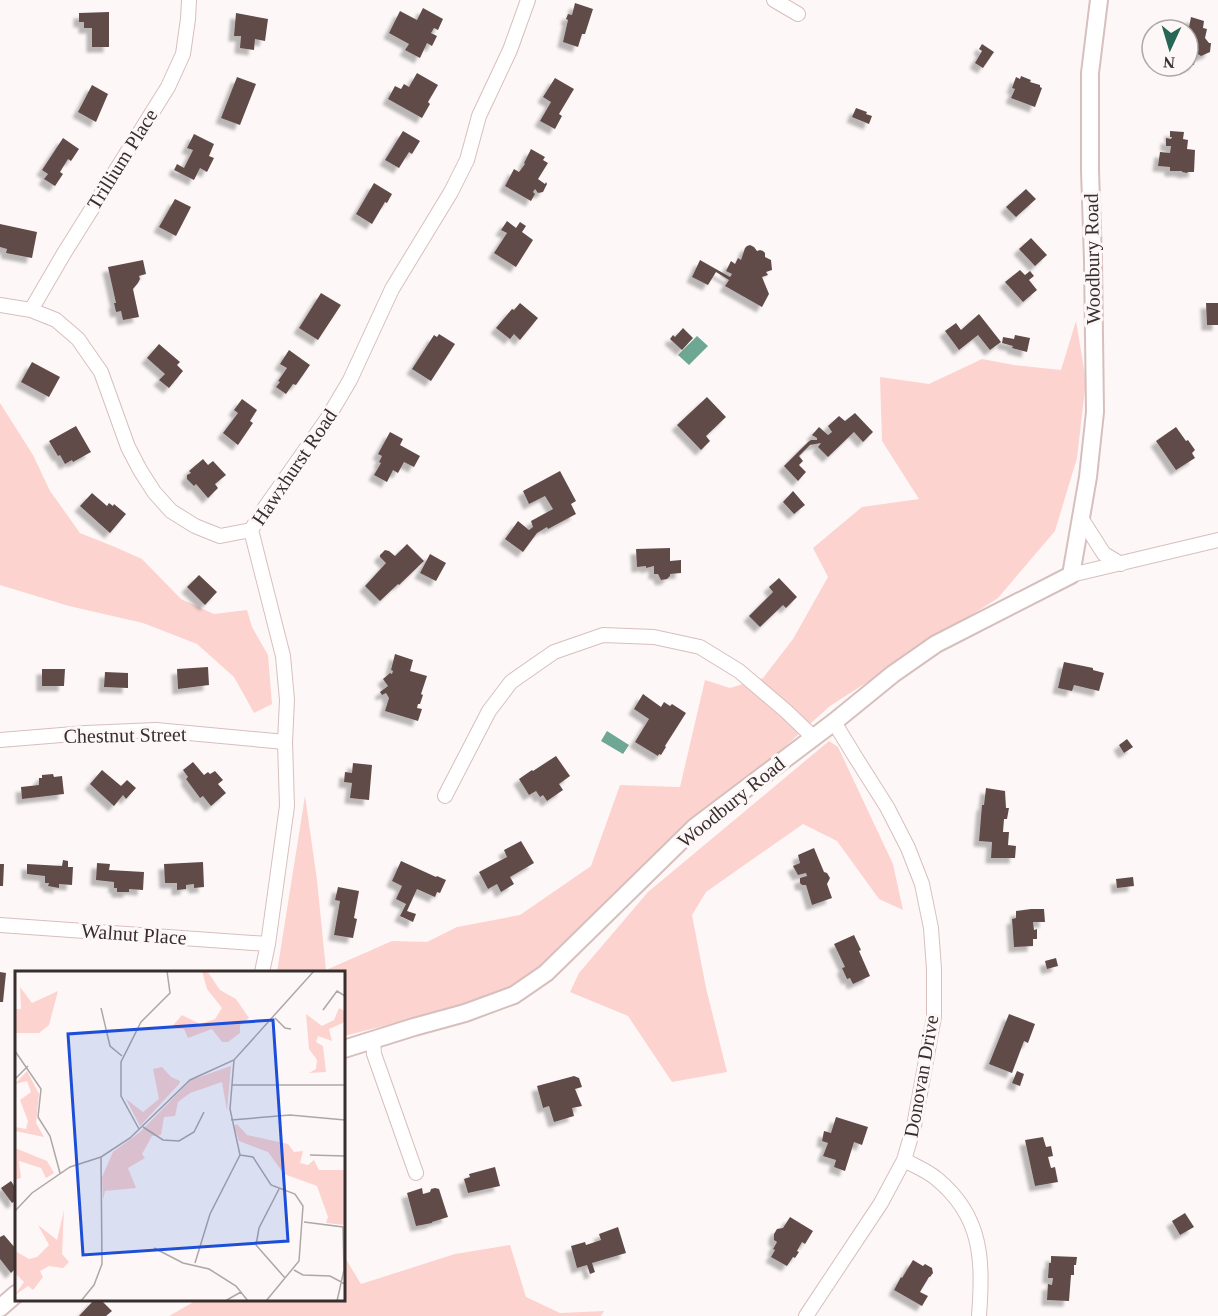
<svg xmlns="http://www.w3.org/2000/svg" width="1218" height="1316" font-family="'Times New Roman',serif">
  <defs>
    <filter id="shadow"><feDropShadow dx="-5.5" dy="5.5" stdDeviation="1.5" flood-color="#0004"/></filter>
  </defs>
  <rect width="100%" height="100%" fill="#fdf8f7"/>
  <path fill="#fcd3ce" d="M1076 321 1086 381 1077 458 1055 531 998 598 830 706 510 994 344 1036V972H277L305 796 317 880 326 970 392 941 427 942 457 927 520 915 591 866 620 785 680 787 705 680 730 688 763 678 793 639 828 577 813 548 862 507 919 499 882 441 880 377 929 384 982 359 1014 365 1061 370Z
    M0 403 33 455 50 491 80 533 115 547 142 559 181 599 214 614 247 610 252 627 268 655 272 704 254 713 234 677 197 644 143 623 69 606 0 585Z
    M829 741 838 747 893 864 903 910 879 899 837 841 803 824 706 892 692 915 706 988 727 1072 672 1082 628 1016 570 992 579 973 648 892Z
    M510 1245 526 1297 560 1313 604 1311 601 1316H169L197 1300H344V1256L361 1284 455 1254Z"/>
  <path fill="#6ea794" d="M697 336 708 346 689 365 678 355Z
    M607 731 629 745 623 754 601 741Z"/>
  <path fill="#604c4a" filter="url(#shadow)" d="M575 3 593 9 585 34H582L578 47 563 42 568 20 566 19 568 14 572 15Z
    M423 8 443 19 438 30 434 28 431 33 437 36 432 46 427 43 420 58 405 50 409 44 389 33 400 11 417 20Z
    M109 12V47H92V28H84V22H79V13Z
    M236 13 268 19 265 41 255 39 254 50 240 48 241 36H234Z
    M1191 17 1204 21 1203 28 1207 29 1205 38 1209 43H1211L1210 52 1201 56 1196 53 1194 65 1188 64V30H1185L1186 27H1189Z
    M982 44 994 52 983 68 975 63 982 51 979 49Z
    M417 73 438 85 428 102 430 104 422 118 388 99 395 86 401 89 404 84 409 87Z
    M1021 76 1031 80 1030 82 1040 85V87L1042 88 1035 107 1011 98 1015 89 1012 88 1016 77 1020 79Z
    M237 77 256 84 240 125 221 118Z
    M555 78 574 89 559 114 562 116 555 129 540 121 551 102 543 97Z
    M92 85 108 94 96 122 78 112Z
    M856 108 867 112 866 114 872 116 869 124 852 117Z
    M403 131 420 141 412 154 409 152 399 168 385 160Z
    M1170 131 1184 132 1183 139 1188 140 1187 149 1195 150 1194 172H1188L1187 173 1182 172V171H1170V167L1158 166 1160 152 1170 153 1171 146H1166V138L1171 139 1172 137H1170Z
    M194 134 214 144 209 156 214 158 207 172 200 168 194 180 174 170 177 164 184 168 193 150 187 148Z
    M63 138 79 149 71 161 68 159 60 172 63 174 55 186 44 179 48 174 42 170Z
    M531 149 545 157 543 160 548 163 538 179 545 184 546 182 547 184 543 192 538 193 535 189 533 192 535 194 531 201 505 186 514 169 519 172 525 164 524 163Z
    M374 183 392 194 387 203 385 202 372 224 356 214Z
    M1026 189 1036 199 1016 217 1006 207Z
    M175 199 191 207 176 236 159 227Z
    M507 221 516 228 520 222 526 226 522 232 533 240 516 267 494 253 507 233 501 230Z
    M0 224 37 232 32 258 6 253 7 249 0 247Z
    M1031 238 1047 255 1035 266 1019 249Z
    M750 245 754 247 757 251 760 250 763 251 765 253V257L771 260 772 270 766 272 768 275 762 277 769 294 762 307 725 286 729 280 716 272 708 285 692 277 700 260 730 277 732 274 726 271 731 261 735 264 738 258 741 260 745 248 747 246Z
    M143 260 146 274 139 276 140 279 138 283 133 289 139 317 123 320 121 311 116 312 114 303H116L108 267Z
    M1020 270 1025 275 1030 271 1034 276 1029 280 1037 290 1023 302 1005 282Z
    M321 293 341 305 318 340 299 328Z
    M520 303 538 318 520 340 514 334 510 339 496 328 512 309 514 310Z
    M1206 303H1218V325H1207Z
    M979 314 1001 342 990 350 978 335 959 350 945 331 956 323 961 330Z
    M683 328 693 338 682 350 670 339 673 335 675 337Z
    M439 334 455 344 431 381 412 369 434 335 437 337Z
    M1015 335 1030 338 1027 352 1012 348 1013 346 1002 343 1003 337 1014 339Z
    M159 344 180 362 177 365 183 371 169 388 159 380 165 374 147 358Z
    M289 350 310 365 296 385 293 384 286 394 276 387 280 382 278 381 287 368 280 364Z
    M32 362 60 377 49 397 21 382Z
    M707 397 726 417 706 436 710 441 701 450 677 425Z
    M242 399 257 410 250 421 253 423 238 445 223 433 238 413 234 410Z
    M855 413 873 432 863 442 854 432 828 457 818 447 821 443 810 445 799 456 803 461 799 465 806 472 798 481 784 466 808 442 811 440H817V438L812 435 819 427 828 435 832 432 828 426 839 416 845 421Z
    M76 426 91 452 73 462 72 460 65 464 60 455 58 456 49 441Z
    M1176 427 1186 441 1188 440 1195 450 1192 453 1195 458 1176 470 1156 441Z
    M390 432 403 439 400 445 420 456 414 467 404 462 398 473 393 470 387 482 374 475 381 463 379 462 382 456 378 454Z
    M203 459 208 465 213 461 226 475 215 484 218 488 208 498 196 484 194 486 187 479V475L191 473 189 471Z
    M560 471 576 501 571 504 576 514 548 529 547 527 537 533 523 552 505 539 518 521 529 530 533 527 531 521 553 509 545 496 529 504 523 491Z
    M793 491 805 505 794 514 783 502Z
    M92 493 107 506 109 503 113 506 114 504 126 514 110 533 80 506Z
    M407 544 424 561 399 585 398 584 380 601 365 586 386 563 380 557V555L385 550 389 551 395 556Z
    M670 548V561L681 560V573L670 574V576L667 579 661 580 658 574H654V566L646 568V566L637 567 636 549Z
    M430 554 446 563 436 581 420 573Z
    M199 575 217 592 205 605 187 587Z
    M779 578 797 597 786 608 783 605 760 627 749 616 773 592 769 587Z
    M395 654 413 660 410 671 427 676 421 694 423 695 420 704H418L417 708 422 709 418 721 385 711 389 698 386 693 382 695 380 692 388 686 383 679 390 673 392 674 393 671 391 670Z
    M1064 662 1093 668V670L1104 673 1099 691 1074 685 1072 691 1058 688Z
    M208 667 209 685 178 689 177 669Z
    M42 669H65L64 686H42Z
    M105 672 128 673V688L104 687Z
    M643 694 661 707 664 702 670 706 672 704 686 713 665 746 666 747 661 755 659 754 658 756 635 742 649 719 634 709Z
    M1127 739 1133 747 1124 753 1119 745Z
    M556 756 570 776 559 784 563 790 547 801 543 795 540 797 536 791 529 795 519 779 532 770 533 771Z
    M193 762 204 775 208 772 210 774 215 771 223 780 218 784 226 793 211 806 203 796 200 798 186 779 188 777 183 770Z
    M353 763 372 765 369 800 350 798 352 783 344 782 345 772 352 773Z
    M102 770 121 786 127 780 136 788 126 799 123 795 114 806 90 784Z
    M53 774 54 777 62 776 64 794 22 799 21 787 39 785V778H42V775Z
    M986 788 1005 791 1006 808H1009L1007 819H1004L1003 832H1009L1008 845 1016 846 1015 858H991L992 842 979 841 982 805H984Z
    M521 841 534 863 510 877 514 884 501 892 497 884 488 889 479 872 507 857 504 850Z
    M814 848 824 872 827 873 830 878 827 884 832 898 812 905 806 885H802L800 883V878L807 876 806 873 798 875 793 866 800 863 798 855Z
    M63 860 68 861V867H73L72 885 59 884V888L48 886 49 883H45V876L27 874V864L62 866Z
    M401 861 436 877 437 876 446 880 440 893 437 892 435 897 417 889 407 911 416 914 413 922 400 916 406 904 396 899 402 886 392 881Z
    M203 862 204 887 194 888V884L186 885V889L177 890V883H165L164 864Z
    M97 863 110 864 109 870 144 872 143 890 129 889V892H117V888H114V882L96 880Z
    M0 864H4L3 886H0Z
    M1133 877 1134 886 1117 888 1116 879Z
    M338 887 359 891 354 918 357 919 353 938 334 935 340 901 335 900Z
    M1031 909H1044L1045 922H1033L1034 930 1037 929V939H1033V946L1014 947 1012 919 1016 918V911Z
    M854 935 861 950 859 951 870 976 853 984 850 978 847 979 842 968 845 967 834 944Z
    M1056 958 1058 966 1047 969 1045 961Z
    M0 972 6 973 3 1002H0Z
    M1009 1014 1035 1024 1028 1043 1024 1041 1012 1073 989 1064Z
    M1017 1071 1024 1074 1020 1086 1012 1083Z
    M574 1076 579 1078 582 1087 575 1089 582 1106 572 1108 574 1116 554 1122 549 1106 543 1108 537 1086Z
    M836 1117 868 1127 862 1145 854 1142 845 1171 834 1167 836 1160 823 1156 828 1143 822 1141 824 1131 831 1133Z
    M1043 1137 1046 1147 1051 1146 1053 1156 1048 1157 1051 1168 1055 1167 1058 1182 1035 1186 1025 1140Z
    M495 1167 500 1186 468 1193 464 1179 470 1177 469 1174Z
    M11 1181 15 1187 16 1186V1203L15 1201 12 1203 1 1188Z
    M422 1188 423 1194 430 1192 431 1189 435 1188 439 1189 448 1217 432 1222V1223L416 1226 407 1193Z
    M1185 1213 1194 1227 1180 1235 1172 1221Z
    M790 1217 813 1231 805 1244 802 1242 797 1251 799 1252 795 1258 793 1257 787 1266 771 1257 775 1250 773 1249 777 1242 774 1240V1234L777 1229 783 1228Z
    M618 1227 626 1253 592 1263 595 1272 590 1274 587 1265 577 1268 571 1246 585 1242 586 1245 601 1240 599 1234Z
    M4 1235 16 1249 14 1252 16 1254V1268L11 1273 0 1259V1237Z
    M1051 1256 1077 1257 1076 1265H1074V1275H1071L1069 1301 1047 1300 1048 1284 1052 1285 1053 1278H1048L1049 1263H1051Z
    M913 1260 923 1266 925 1264 932 1268 933 1273 930 1277H929L920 1292 928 1296 922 1306 894 1290 901 1277 902 1278Z
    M94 1300H101L112 1311 106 1316H79Z"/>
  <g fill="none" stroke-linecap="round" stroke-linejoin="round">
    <g stroke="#d7bfbd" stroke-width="16">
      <path id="minor" d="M774 0 798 14
        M0 305 31 310 56 320 78 339 101 372 128 447 140 470 154 492 171 511 195 526 220 536 251 530
        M31 310 63 255 168 87 183 54 188 19 189 0
        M1081 518 1104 554 1121 564
        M1071 575 1218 540
        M0 740 86 733 156 730 285 742
        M445 796 489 711 511 682 554 652 603 635 654 637 700 647 739 671 786 711 813 737
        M0 925 268 944
        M262 972 268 944 287 806 285 742 287 700 283 656 251 530 266 506 327 419 350 380 392 289 451 192 467 160 479 116 510 50 528 0
        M373 1040 374 1054 416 1173
        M904 1160C915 1166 928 1171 937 1179 983 1217 983 1261 979 1316
        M806 1316 881 1203 904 1160 914 1126 934 1017V969L931 928 922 884 908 848 887 807 856 758 834 722"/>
    </g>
    <g stroke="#d7bfbd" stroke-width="20">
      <path id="major" d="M344 1049 414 1027 465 1013 514 995 546 973 695 827 834 722 893 674 936 644 1071 575 1088 477 1095 412 1093 260 1090 171V73L1099 0
        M0 1308 16 1294"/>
    </g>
    <use href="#minor" stroke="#fff" stroke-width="14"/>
    <use href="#major" stroke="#fff" stroke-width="16"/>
  </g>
  <g text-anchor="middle" stroke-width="6" stroke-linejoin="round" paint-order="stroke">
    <g font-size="20" fill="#372e2d" stroke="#fdf8f7">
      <text transform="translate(122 159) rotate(-58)" y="7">Trillium Place</text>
      <text transform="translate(1092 259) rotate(-91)" y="7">Woodbury Road</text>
      <text transform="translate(294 467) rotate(-56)" y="7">Hawxhurst Road</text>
      <text transform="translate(125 735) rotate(-1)" y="7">Chestnut Street</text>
      <text transform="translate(731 802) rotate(-39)" y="7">Woodbury Road</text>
      <text transform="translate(134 934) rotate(4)" y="7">Walnut Place</text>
      <text transform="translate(921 1076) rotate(-80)" y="7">Donovan Drive</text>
    </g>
  </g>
  <g transform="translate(15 971)">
    <rect width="330" height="330" fill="#fdf8f7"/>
    <path d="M187 0H192L205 19 221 28 234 47 225 54V62L213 71H207L197 58 173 67 169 58 156 57 167 44 185 53 200 48 207 37 192 18ZM5 16 17 32 43 20 34 54 24 62H0V38H6ZM324 37 330 40V51L314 58 317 70 303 65 301 71 308 75 311 101 294 102 301 98 302 89 294 78 291 43 307 55 319 49ZM216 95 212 140 207 111 175 122 163 131 160 145 149 146 146 164 137 165 127 183 130 187 113 197 121 217 90 220 88 229 87 206 98 181 125 161 176 109ZM147 96 156 106 165 110 164 113 125 155 111 128 128 141 144 128 138 98ZM12 100 24 123 21 152 29 166 0 160V156L11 158 13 150 5 129 16 121 12 110 0 113ZM222 153 232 164 273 173 279 181 288 180 285 192 293 194 299 189 304 199H330V254L311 252 313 246 302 215 269 203 253 181 224 170 219 155ZM0 177 32 190 39 202 31 207 26 197 4 190 6 207 0 209ZM49 239 47 283 54 291 48 297 34 295 25 300 28 306 18 319 13 315 0 324 9 311 0 302V280L14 288 22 286 34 274 23 254 42 269Z" fill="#fcd3ce"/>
    <path fill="none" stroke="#aea7a6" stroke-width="1.5" d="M86 37 95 75 107 85M308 39 322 20 330 25M260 47 270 57 276 58M0 80 26 118 23 146 35 165 45 202M0 108 13 95M217 114H330M216 149 275 144 330 149M128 156 148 169 164 170 179 161 189 141M124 158 106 125V91L126 51 155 22 152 0M225 184 238 186 256 214 280 223 288 235 284 290 251 330M295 184 330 185M264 218 244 257 241 274 270 307M0 240 17 222 55 196 86 186M289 251 328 256 329 299 322 330M139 277 168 292 194 298 221 315 233 330M180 292 195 243 225 184 215 138 219 89M279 299 288 304 315 305 330 313M66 330 79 314 87 293 86 186 115 167 175 109 219 89 299 0M210 330 226 321"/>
    <path fill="#1d4ed8" fill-opacity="0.15" stroke="#1d4ed8" stroke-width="3" d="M258 49 273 270 68 284 53 63Z"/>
    <rect width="330" height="330" fill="none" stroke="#372e2d" stroke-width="3"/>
  </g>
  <g transform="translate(1170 48) rotate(184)"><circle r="28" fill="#fdf8f7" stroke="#aea7a6" stroke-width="1.5"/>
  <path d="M0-4.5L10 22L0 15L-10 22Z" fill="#276654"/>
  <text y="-9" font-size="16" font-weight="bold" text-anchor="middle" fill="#372e2d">N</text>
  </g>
</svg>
